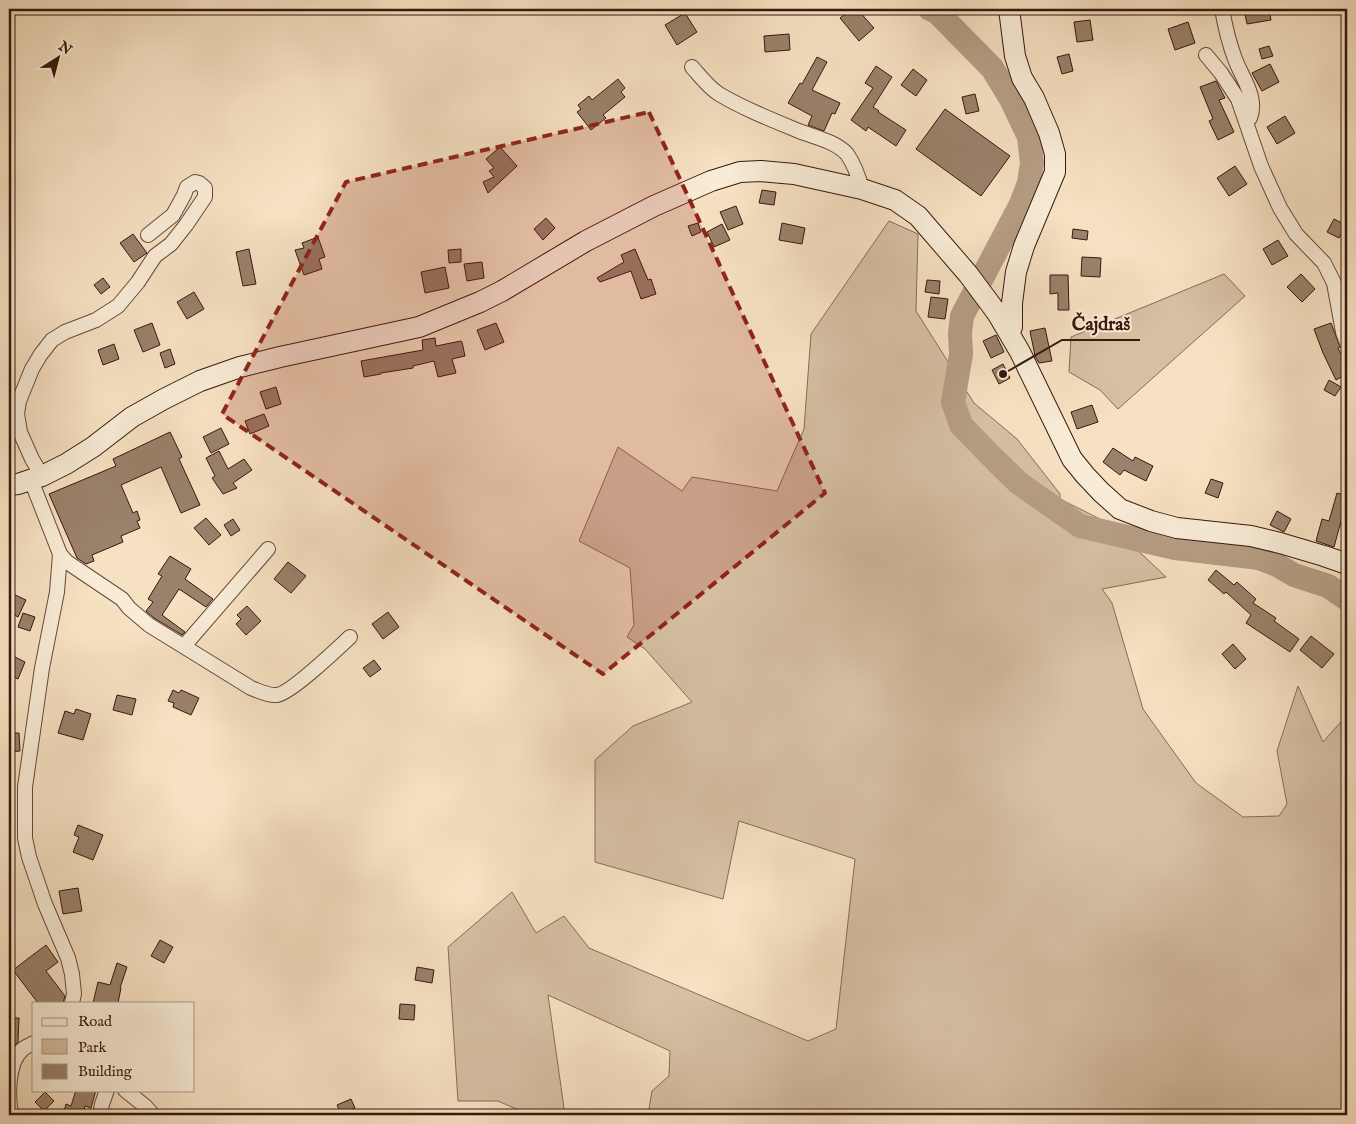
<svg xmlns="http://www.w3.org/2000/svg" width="1356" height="1124" font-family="'IM FELL English',serif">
  <rect width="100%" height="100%" fill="#f6e1c2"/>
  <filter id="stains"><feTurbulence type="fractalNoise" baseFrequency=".004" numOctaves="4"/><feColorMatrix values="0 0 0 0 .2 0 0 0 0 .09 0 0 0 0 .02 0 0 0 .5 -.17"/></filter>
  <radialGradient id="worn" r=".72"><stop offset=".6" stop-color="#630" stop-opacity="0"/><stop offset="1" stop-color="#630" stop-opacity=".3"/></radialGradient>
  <path fill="#d6bfa3" stroke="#866c58" d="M889 221 918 234 916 311 974 403 1017 439 1060 494V499L1110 524 1166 577 1102 589 1112 603 1143 709 1196 783 1243 817 1279 816 1287 804 1277 751 1298 686 1323 742 1347 715V1115H648L652 1091 669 1076 670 1051 548 995 565 1115H530L498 1101H458L448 947 512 892 536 933 564 916 589 948 808 1041 836 1029 855 859 739 821 723 899 595 862V760L633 726 692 702 645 649 627 637 634 625 630 568 579 541 618 447 682 491 692 477 777 491 804 429 811 334Z
    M1224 274 1245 296 1118 409 1100 390 1069 372 1071 337Z"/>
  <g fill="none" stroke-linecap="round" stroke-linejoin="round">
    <path stroke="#b59d84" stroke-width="24" d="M930 9 937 12 992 68 1011 99 1029 137 1032 163 1029 183 1021 204 962 316 960 333 961 354 953 402 961 425 997 462 1020 484 1080 526 1175 548 1259 558 1277 565 1294 575 1328 586 1347 599"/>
  </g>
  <path fill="#9a816b" stroke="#37180d" d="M852 9H857L874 28 859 41 840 18Z
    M1244 9H1269L1271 20 1247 24Z
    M685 13 697 32 677 45 665 25Z
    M1090 20 1093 40 1077 42 1074 22Z
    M1188 22 1195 43 1175 50 1168 29Z
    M789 34 790 50 765 52 764 36Z
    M1269 46 1273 56 1262 59 1259 49Z
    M1069 54 1073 71 1062 74 1057 57Z
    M817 57 827 62 812 90 840 103 835 114 832 113 824 131 808 125 812 116 788 103 800 83 802 84Z
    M1270 64 1279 82 1262 91 1252 73Z
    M876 66 892 77 873 107 879 111 878 112 906 130 896 146 868 127 866 131 851 120 873 88 865 83Z
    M913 69 927 80 916 96 901 85Z
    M618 79 625 88 621 92 625 97 603 115 606 118 591 130 577 112 581 109 578 105 589 96 592 100Z
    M1216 81 1225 98 1219 100 1234 132 1218 140 1209 121 1213 119 1200 87Z
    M975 94 979 111 966 114 962 97Z
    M945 109 1010 156 981 196 916 149Z
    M1285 116 1295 133 1277 144 1267 127Z
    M500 147 517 166 488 193 483 182 494 177 489 171 494 168 486 159Z
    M1235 166 1247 184 1229 196 1217 178Z
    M762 190 776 192 774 205 759 203Z
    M736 206 743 224 728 230 720 212Z
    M546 218 555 228 543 240 534 229Z
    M1334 219 1346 225 1339 238 1327 232Z
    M698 223 701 232 692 236 688 226Z
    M782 223 805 228 802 244 779 240Z
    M722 224 730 240 714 247 707 232Z
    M1073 229 1088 231 1087 240 1072 238Z
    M133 234 147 253 134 262 120 243Z
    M318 237 325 257 319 259 322 269 304 275 295 250 304 248 302 243Z
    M1278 240 1288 256 1272 265 1263 249Z
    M249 249 256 284 243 286 236 252Z
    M461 249V262L449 263 448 250Z
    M635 249 648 280 651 279 656 294 641 299 631 271 600 282 597 278 624 262 621 255Z
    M1082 257 1101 258 1100 277 1081 276Z
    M482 262 484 278 467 281 464 264Z
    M445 267 449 288 425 293 421 272Z
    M1301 274 1315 289 1302 302 1287 287Z
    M1050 275H1068L1069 310H1058V293L1050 294Z
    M103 278 110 287 101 294 94 285Z
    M927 280 940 281 939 294 925 292Z
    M194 292 204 309 187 319 177 302Z
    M931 297 948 299 945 319 928 317Z
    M152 323 160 345 143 352 134 330Z
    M496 323 504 342 485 350 477 330Z
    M1331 323 1340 347 1338 348 1347 366V374L1336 380 1323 353 1314 329Z
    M1045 328 1052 361 1039 363 1035 356 1030 331Z
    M996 335 1004 352 991 358 983 341Z
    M435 338 436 346 461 341 462 342 465 356 452 359 456 373 438 377 434 361 413 366V368L381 373V374L364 377 361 361 423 350 422 340Z
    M114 344 119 359 103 365 98 350Z
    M170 349 175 364 165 368 160 353Z
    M1003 364 1010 378 999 384 992 370Z
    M1329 380 1341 387 1335 396 1324 390Z
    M276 387 281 404 266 409 260 392Z
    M1092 405 1098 422 1077 429 1071 412Z
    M264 414 269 426 250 434 245 421Z
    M221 428 229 444 211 453 203 437Z
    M170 432 182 457 179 459 200 505 181 513 161 467 121 485 133 513 137 511 140 520 137 521 140 528 121 536 123 542 92 555 94 561 86 564 77 558 49 494 116 466 113 459Z
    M1113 448 1133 461 1135 457 1153 466 1146 481 1124 470 1120 475 1103 462Z
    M219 451 228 469 244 459 252 470 233 483 237 488 223 494 212 478 215 476 206 458Z
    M1211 479 1223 483 1218 498 1205 493Z
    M1337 493 1347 496V515L1343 514 1334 547 1316 541 1322 519 1329 521Z
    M1277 511 1291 519 1284 532 1270 525Z
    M206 518 221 535 209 545 194 528Z
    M233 519 240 530 231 536 224 525Z
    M170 556 191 569 185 579 213 599 206 607 179 589 162 615 185 632 182 635 154 618 146 611 153 602 148 599 162 576 158 574Z
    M288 562 306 576 291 593 274 579Z
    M1216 570 1234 585 1237 582 1256 599 1253 603 1276 618 1274 621 1299 639 1290 652 1246 623 1251 615 1226 592 1224 594 1208 580Z
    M9 592 26 600 18 617 9 612Z
    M247 606 261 621 246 635 236 624 241 619 237 615Z
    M388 612 399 627 383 639 372 624Z
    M23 613 35 617 30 631 18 627Z
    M1311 636 1334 654 1322 668 1300 650Z
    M1233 644 1246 659 1235 669 1222 654Z
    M9 654 25 662 18 679 9 675Z
    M374 660 381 669 370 677 363 668Z
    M173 690 179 693 181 690 199 698 191 715 173 707 174 703 168 701Z
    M117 695 136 699 132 715 113 710Z
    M76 709 91 714 83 740 58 733 65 711 74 714Z
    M9 733H19L20 751 9 752Z
    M78 825 103 835 93 860 73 852 79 837 74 835Z
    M78 888 82 911 63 914 59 891Z
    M160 940 173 947 164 963 151 956Z
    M46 945 58 962 46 971 65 996 63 1003H38L13 970Z
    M117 963 127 967 120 988H121L118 1003H93L98 982 110 985Z
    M417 967 434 970 432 983 415 980Z
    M400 1004 415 1005 414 1020 399 1019Z
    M9 1018H19L18 1042 10 1050H9Z
    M76 1090H96L91 1108 85 1106 84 1109 92 1111 91 1115H63L66 1104 71 1106Z
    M45 1092 54 1101 44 1111 35 1102Z
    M351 1099 355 1108 341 1114 337 1105Z"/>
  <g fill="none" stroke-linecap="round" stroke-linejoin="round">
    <g stroke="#674a3a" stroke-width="16">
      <path id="minor" d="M1222 9C1225 26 1229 43 1235 59 1242 78 1258 97 1250 118L1246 119
        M1206 55 1221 73 1238 99 1261 166 1280 208 1296 234 1324 263 1334 283 1343 332 1347 343
        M692 67C700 76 709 88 719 94 744 109 772 120 799 131 814 137 835 141 847 154 854 164 859 178 862 189
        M42 476 32 459 20 432 17 414 19 401 32 369 41 354 52 340 65 332 96 320 118 306 138 282 155 256 171 244 186 225 205 197V188L199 183 195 182 187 187 184 195 173 215 148 235
        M31 480 60 554 67 562 122 599 129 608 149 625 251 688C259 691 268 696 277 695 291 693 337 649 350 637
        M60 554 57 592 42 668 25 787V838L29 857 45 904 68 958 72 974 74 994 72 1003
        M184 646 268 549
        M125 1090 145 1106 153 1115
        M11 1115C8 1097 7 1062 23 1049 26 1046 30 1045 34 1043
        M100 1115 102 1104 107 1090"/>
    </g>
    <g stroke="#37180d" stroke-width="22">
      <path id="secondary" d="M1009 9 1015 56 1022 78 1034 98 1049 133 1055 154V172L1024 246 1016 272 1012 303V327L1009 333
        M9 485 18 484 42 476 66 464 93 447 132 417 164 399 200 381 240 367 280 357 419 327 480 302 502 291 586 241 654 206 711 181 740 172 761 171 794 174 862 189 895 200 918 216 968 274 997 313 1020 352 1072 459 1085 475 1101 492 1120 509 1151 521 1177 528 1251 536 1280 543 1324 556 1347 564"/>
    </g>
    <use href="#minor" stroke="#f9ecd7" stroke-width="14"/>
    <use href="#secondary" stroke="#f9ecd7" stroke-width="20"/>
  </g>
  <path fill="#8f2418" fill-opacity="0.2" stroke="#8f2418" stroke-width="4" stroke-dasharray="10 6" stroke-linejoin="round" d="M649 112 825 493 603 674 222 414 346 182Z"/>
  <path fill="none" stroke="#37180d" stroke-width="2" d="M1003 374L1062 340H1140"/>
  <circle fill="#37180d" stroke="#f9ecd7" stroke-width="2" cx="1003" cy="374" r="5"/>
  <g font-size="19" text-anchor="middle" font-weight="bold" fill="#37180d" stroke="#f9ecd7" stroke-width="4" stroke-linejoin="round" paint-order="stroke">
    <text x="1101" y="330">Čajdraš</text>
  </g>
  <rect width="1356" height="1124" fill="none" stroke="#f6e1c2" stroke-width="30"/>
  <rect x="10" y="10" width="1336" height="1104" fill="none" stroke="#37180d" stroke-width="2.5"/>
  <rect x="15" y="15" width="1326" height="1094" fill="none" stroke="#37180d"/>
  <rect x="32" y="1002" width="162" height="90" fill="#f9ecd7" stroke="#ab9786"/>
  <rect x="42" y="1018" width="25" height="8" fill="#f9ecd7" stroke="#ab9786"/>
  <text x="78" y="1026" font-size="15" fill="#37180d">Road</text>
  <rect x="42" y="1039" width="25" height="15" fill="#d6bfa3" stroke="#ab9786"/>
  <text x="78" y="1052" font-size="15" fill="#37180d">Park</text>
  <rect x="42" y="1064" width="25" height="15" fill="#9a816b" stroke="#ab9786"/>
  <text x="78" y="1076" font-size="15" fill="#37180d">Building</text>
  <g transform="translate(58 58) rotate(36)" stroke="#f9ecd7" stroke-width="4" paint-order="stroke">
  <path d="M0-4L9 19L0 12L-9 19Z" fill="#37180d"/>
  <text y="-8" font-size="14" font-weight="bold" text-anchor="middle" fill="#37180d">N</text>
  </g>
  <rect width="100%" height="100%" filter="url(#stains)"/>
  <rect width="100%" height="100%" fill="url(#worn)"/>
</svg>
